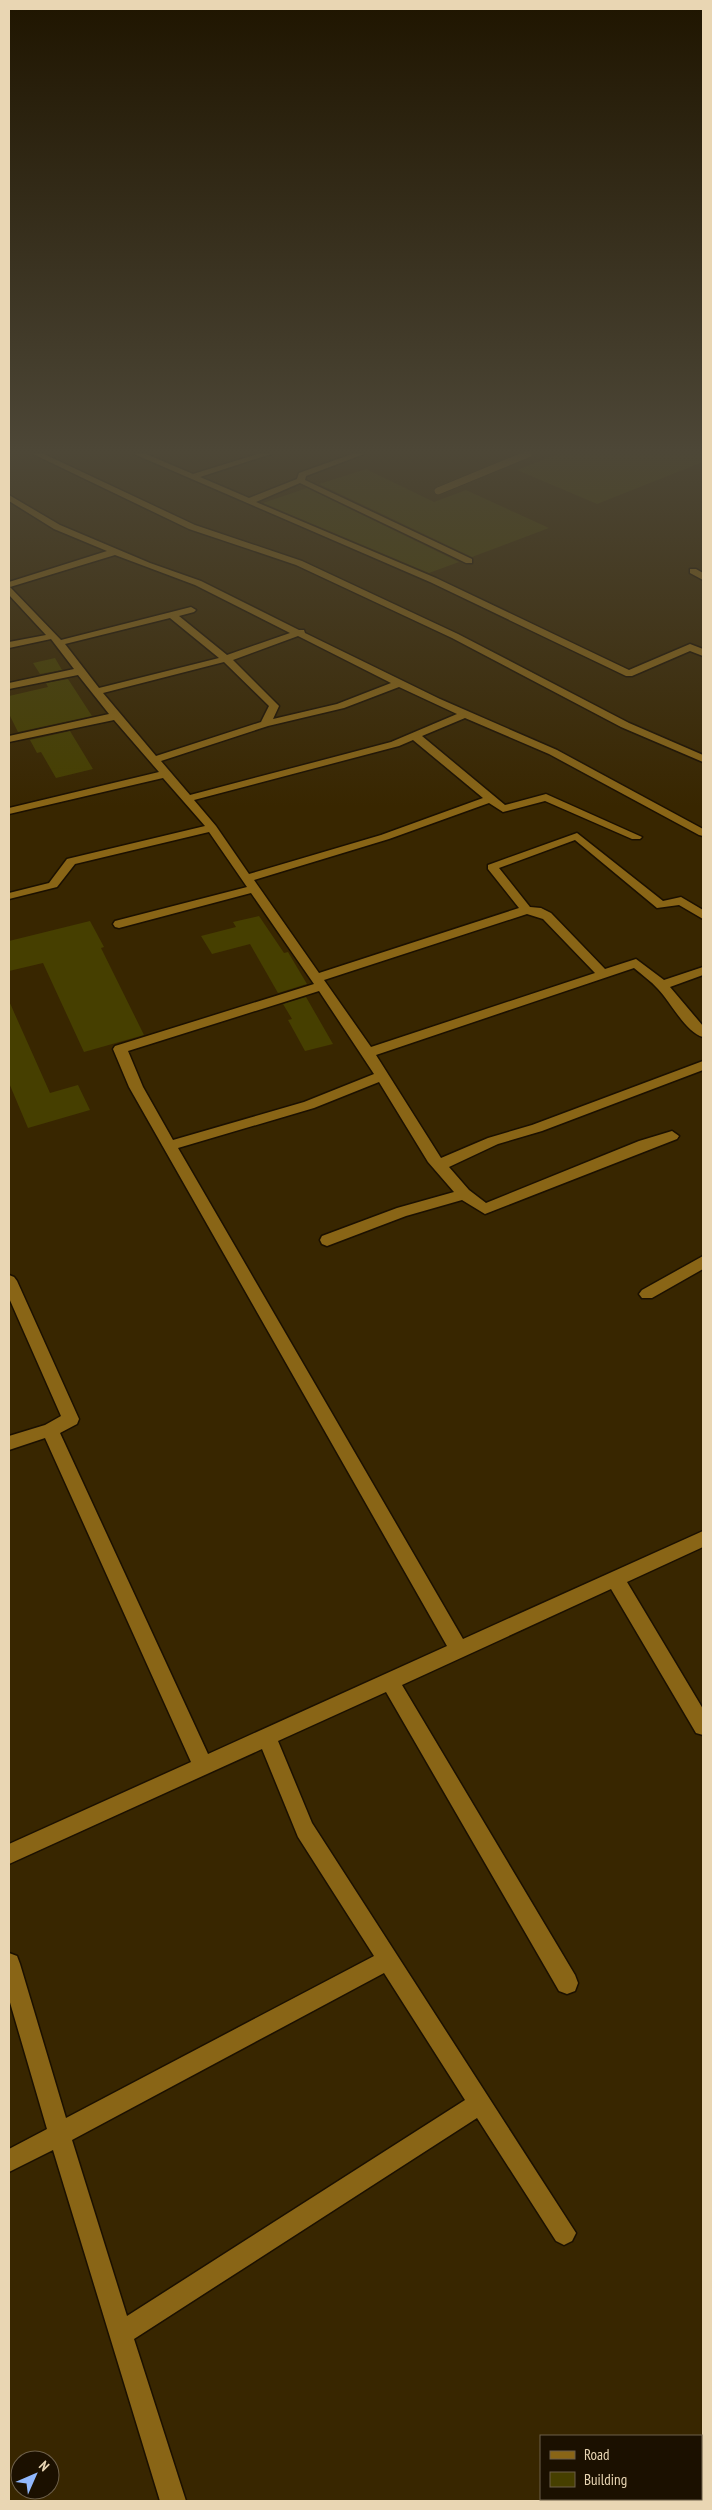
<svg xmlns="http://www.w3.org/2000/svg" width="712" height="2510" font-family="'PT Sans Narrow',sans-serif">
  <rect width="100%" height="100%" fill="#382600"/>
  <path fill="#463f00" d="M558 454H703V462L597 504 517 470Z
    M366 469 434 502 466 490 549 528 472 557 319 484Z
    M307 488 459 562 429 573 263 503Z
    M55 658 62 670 40 674 33 663Z
    M68 679 92 716 18 732 9 714V696L48 687 46 683Z
    M70 731 93 769 56 778 41 752 37 753 30 740Z
    M259 916 284 953 288 952 307 984 278 993 250 944 212 954 201 936 236 927 233 922Z
    M90 921 104 947 101 948 144 1035 84 1052 43 963 9 971V941Z
    M306 997 333 1044 305 1051 288 1020 292 1019 283 1004Z
    M9 1001 50 1093 78 1085 90 1110 28 1128 9 1083Z"/>
  <g fill="none" stroke-linecap="round" stroke-linejoin="round">
    <g stroke="#1b1000" stroke-width="8">
      <path id="service" d="M438 491 528 454"/>
    </g>
    <g stroke="#1b1000" stroke-width="3">
      <path id="minor" d="M33 454H44L195 525 302 561 458 634 629 723 703 755V762L621 727 452 638 296 565 189 529Z
        M134 454H146L193 474 258 454H271L200 477 249 498 297 479 299 473 352 454H364L306 476 305 480 472 559V563H466L300 483 256 502 436 578 629 670 690 644 703 649V656L690 651 632 676H626L430 582Z
        M9 495 60 525 150 563 201 581 299 630H304L305 633 440 699 557 750 703 829V836L699 835 549 754 465 718 422 736 505 805 546 794 642 837 640 839H632L545 801 503 812 489 803 389 839 254 880 319 973 519 908 488 869V865L577 833 663 901 681 897 703 910V919L679 905 657 908 575 840 499 868 530 907 541 908 551 913 605 969 636 959 664 980 703 967V975L670 987 703 1026V1037C686 1033 670 1001 658 989 651 981 642 975 634 968L376 1055 441 1158 488 1138 532 1125 703 1061V1070L542 1131 498 1144 449 1167 469 1190 486 1203 639 1141 672 1131 679 1136 677 1139 485 1214 462 1200 406 1216 327 1246 322 1244 320 1240 322 1236 397 1208 454 1192 428 1162 379 1082 314 1108 178 1148 463 1639 703 1531V1547L627 1582 703 1709V1735L696 1733 611 1589 402 1685 575 1975 578 1983 575 1991 567 1994 559 1991 386 1692 278 1741 312 1823 576 2233 572 2241 564 2245 556 2241 477 2118 134 2339 186 2501H160L53 2150 9 2172V2149L47 2129 9 1999V1953L17 1956 20 1964 66 2118 374 1956 298 1837 262 1749 9 1864V1844L191 1762 45 1438 9 1450V1436L45 1425 61 1416 9 1298V1275L14 1277 17 1281 79 1419 77 1424 60 1433 208 1754 447 1646 129 1087 113 1049 115 1046 314 984 251 893 119 928 115 927 113 924 115 921 247 887 209 832 75 864 57 887 9 899V893L49 883 67 859 205 826 163 778 9 814V808L159 772 114 720 9 742V736L109 714 78 675 9 689V683L74 669 51 639 9 648V642L46 635 9 595V582L107 551 54 529 9 501ZM115 555 195 585 290 633 227 655 179 616 194 612 196 610 191 607 61 640 10 587ZM170 618 219 658 99 688 65 644ZM298 636 391 683 337 704 273 719 279 706 233 660ZM224 662 269 706 261 722 156 756 103 693ZM399 687 457 714 391 742 190 795 161 761 268 726 344 708ZM413 740 483 798 381 835 249 874 216 826 194 800 399 746ZM527 914 543 919 595 973 371 1047 324 980ZM319 991 374 1074 304 1102 173 1140 143 1087 128 1051ZM384 1973 465 2100 127 2316 72 2140Z
        M690 569H696L703 573V580L690 573Z
        M703 1256V1269L652 1298H642L639 1294 642 1290Z"/>
    </g>
    <use href="#service" stroke="#896516" stroke-width="7"/>
    <use href="#minor" fill="#896516" fill-rule="evenodd"/>
  </g>
  <linearGradient id="sky" x2="0" y2="1"><stop stop-color="#1f1500"/><stop offset="0.56" stop-color="#4d4737"/><stop offset="1" stop-color="#4d4737" stop-opacity="0"/></linearGradient>
  <rect width="712" height="806" fill="url(#sky)"/>
  <rect width="712" height="2510" fill="none" stroke="#e9d6b3" stroke-width="20"/>
  <rect x="540" y="2435" width="162" height="65" fill="#1b1000" stroke="#6d5f48"/>
  <rect x="550" y="2451" width="25" height="8" fill="#896516" stroke="#6d5f48"/>
  <text x="584" y="2460" font-size="15" fill="#e9d6b3">Road</text>
  <rect x="550" y="2472" width="25" height="15" fill="#463f00" stroke="#6d5f48"/>
  <text x="584" y="2485" font-size="15" fill="#e9d6b3">Building</text>
  <g transform="translate(35 2475) rotate(45)"><circle r="24" fill="#1b1000" stroke="#6d5f48"/>
  <path d="M0-4L9 19L0 12L-9 19Z" fill="#91b8fd"/>
  <text y="-8" font-size="14" font-weight="bold" text-anchor="middle" fill="#e9d6b3">N</text>
  </g>
</svg>
